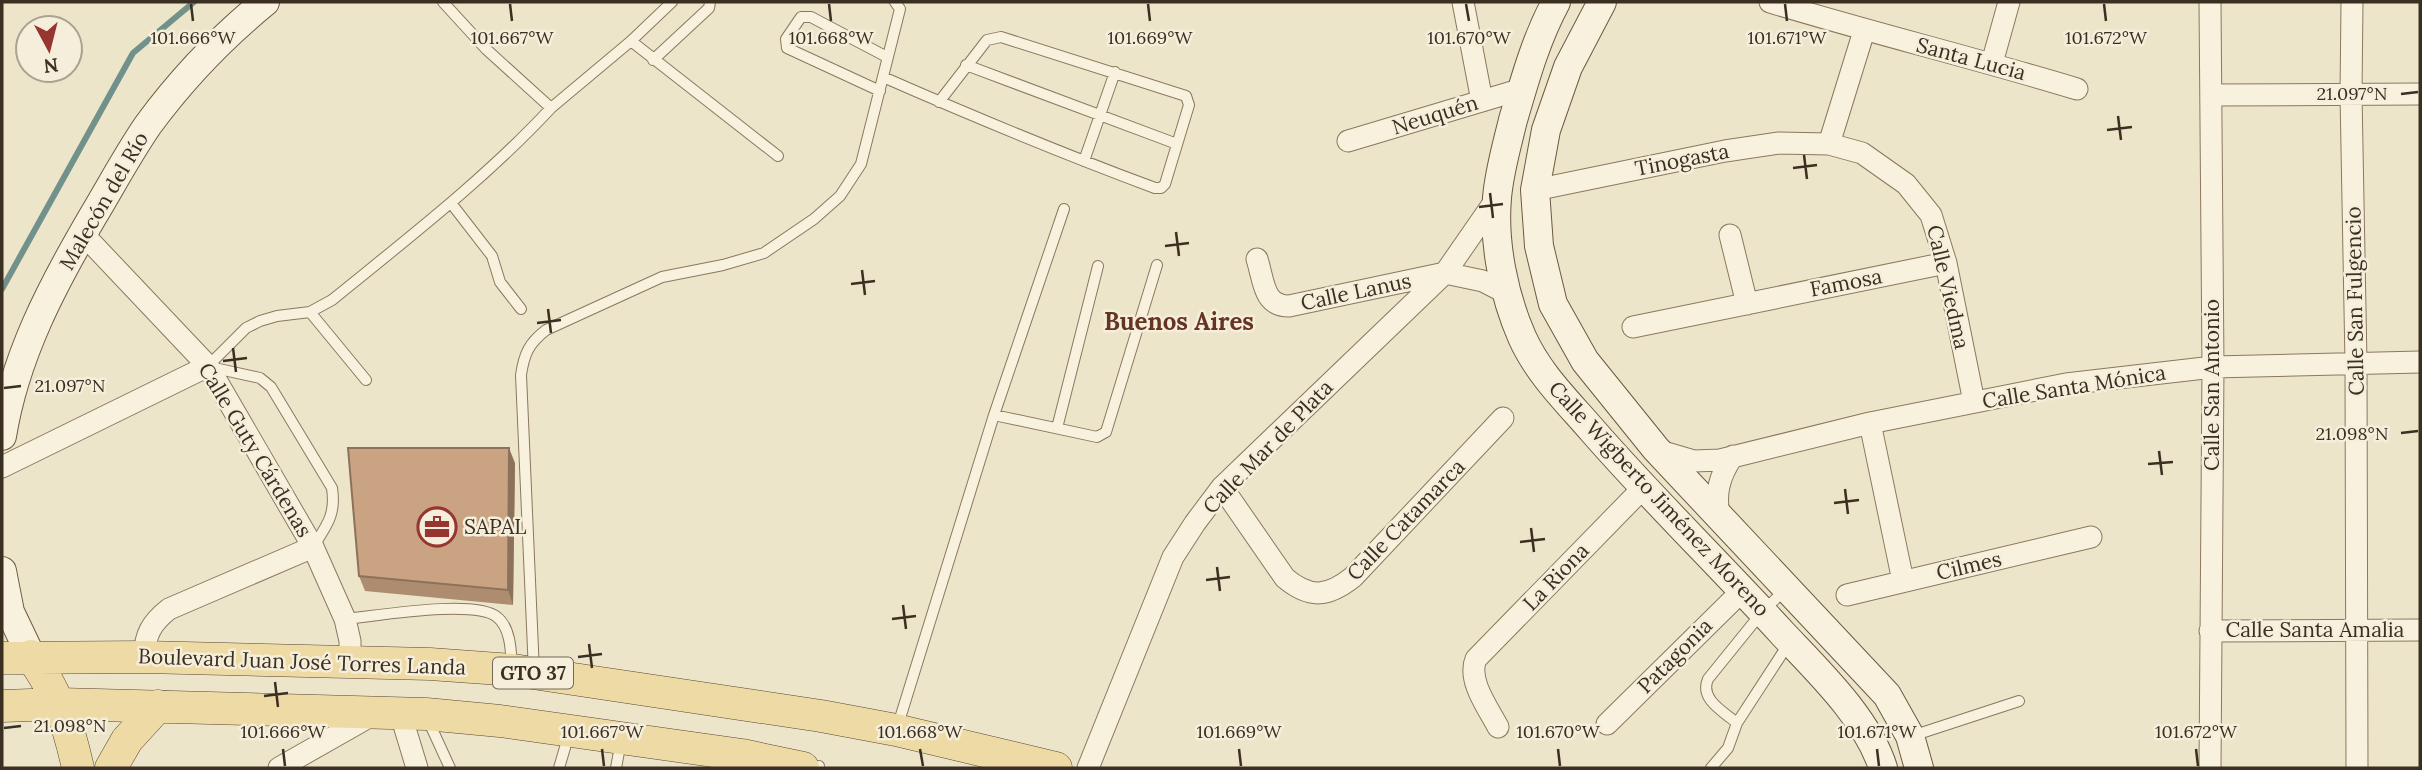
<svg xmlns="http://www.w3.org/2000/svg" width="2422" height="770" font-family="Lora,serif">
  <rect width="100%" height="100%" fill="#ede5ca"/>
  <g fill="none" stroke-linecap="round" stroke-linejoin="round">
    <path stroke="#71918a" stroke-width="6" d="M2 289 133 53 194 2"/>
    <g stroke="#8a785f" stroke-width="12">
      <path id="lane" d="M672 2 631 41 778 156
        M653 60 709 8 710 2
        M966 65 1177 144
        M883 77C972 116 1063 154 1155 188H1161L1165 184 1189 105 1186 96 1001 37 987 40 939 102
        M880 91 787 48 786 39 801 17H811L887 57
        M551 108 631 41
        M1084 161 1115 72
        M451 203 492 256 500 282 521 309
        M310 312 366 380
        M208 366 246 328 260 321 277 316 310 312 332 300C407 239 485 179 551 108L486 49 443 2
        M210 367 260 378 271 387 332 488C336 515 327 525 313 547
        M994 415 1097 437 1106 432 1157 265
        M1057 428 1098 266
        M1785 590 1763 611 1708 679C1699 699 1724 712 1737 723L1789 643
        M345 619C377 616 474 599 497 617 511 628 511 652 512 668
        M534 672 521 375C524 354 529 343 546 330L662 277 723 265 764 253 814 219 840 196 861 164 900 9 895 2
        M428 720 450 768
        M897 728 994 415 1064 209
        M1912 736 2019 701
        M559 768 569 734
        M616 768 621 741
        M819 768V766
        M1711 768 1728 748 1737 723"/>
    </g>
    <g stroke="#8a785f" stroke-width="23">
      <path id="street" d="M1463 2 1482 101
        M1770 2C1872 33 1975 58 2077 89
        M2352 2 2351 94 2356 363 2357 768
        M1992 63 2009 2
        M2211 95 2420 94
        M1348 141 1522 89
        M1829 144 1864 31
        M1535 190 1725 151 1779 143 1829 144 1862 153 1906 184 1931 215 1946 263 1974 402
        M83 234 208 366 313 547 345 619 350 641V663
        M1730 235 1747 304
        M1257 259C1264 281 1263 306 1289 306L1445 273 1483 281 1508 294
        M1633 327 1946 263
        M1870 423 1903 581
        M1660 451 1694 461 1720 460 1870 423 2066 384 2213 367 2420 362
        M2 467 208 366
        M1222 487 1285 578C1310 599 1328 597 1353 577L1503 418
        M1720 519C1714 495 1719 476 1733 456
        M1847 595 2091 537
        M2210 631 2420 630
        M144 657C145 635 151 623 169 609L313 547
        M400 712 417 768
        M1607 724 1744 589
        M1498 727C1488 708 1467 680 1476 659L1643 488
        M279 768 374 714
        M1088 768 1173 557 1195 523 1222 487 1445 273 1497 198
        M2210 768 2213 367 2210 2"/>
    </g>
    <g stroke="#6c5942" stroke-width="30">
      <path id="secondary" d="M1556 2C1536 39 1525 79 1513 120 1507 145 1499 172 1497 198 1493 243 1504 296 1522 337 1538 373 1566 400 1592 430 1653 500 1720 565 1783 634 1818 671 1868 719 1883 768
        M1602 2 1568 67 1546 130 1535 190 1539 246 1553 304 1585 361 1656 449 1887 695 1910 736 1919 768
        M2 436C15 356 52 286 93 216 111 186 128 154 148 125 181 80 221 38 265 2
        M2 571 10 612 31 656"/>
    </g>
    <g stroke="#584633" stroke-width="33">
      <path id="primary" d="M31 656C58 694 68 723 78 768
        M2 658 144 657 430 664 513 670 821 716 896 730 1056 768
        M2 706 60 704 426 714 500 721 742 755 803 768
        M111 768 127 740 158 706"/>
    </g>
    <use href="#lane" stroke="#f8f1de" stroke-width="10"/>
    <use href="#street" stroke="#f8f1de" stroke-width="21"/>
    <use href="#secondary" stroke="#f8f1de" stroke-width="28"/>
    <use href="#primary" stroke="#eedaa5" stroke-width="32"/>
  </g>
  <path fill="#ae8c70" d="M515 463 513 605 365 591 359 576Z"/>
  <path fill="#8d725b" d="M509 448 515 463 513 605 508 590Z"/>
  <path fill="#caa382" stroke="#8d725b" stroke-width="2" d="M348 448H509L508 590 359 576Z"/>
  <path fill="none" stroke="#3b2f22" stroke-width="2.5" d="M191 4 193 21M510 4 512 21M829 4 831 21M1148 4 1150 21M1466 4 1469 21M1785 4 1787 21M2104 4 2106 21M2401 94 2418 92M2118 116 2121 140M2107 130 2132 127M1804 155 1807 179M1793 168 1817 165M1490 193 1493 218M1479 207 1503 204M1176 232 1179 256M1165 246 1189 243M862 270 865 295M851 284 875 281M548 309 551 333M537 323 561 320M233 348 236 372M223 361 247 358M4 388 21 386M2401 433 2418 431M2159 451 2162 475M2148 464 2173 462M1845 489 1848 514M1834 503 1859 500M1531 528 1534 552M1520 542 1545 539M1217 567 1220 591M1206 580 1230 577M903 605 906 629M892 619 916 616M589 644 592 668M578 657 602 654M275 682 278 707M264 696 288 693M4 728 21 726M283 749 285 766M602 749 604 766M920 749 923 766M1239 749 1241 766M1558 749 1560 766M1877 749 1879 766M2196 749 2198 766"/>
  <defs>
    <g id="office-ring" transform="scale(2.0125)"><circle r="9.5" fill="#f5eeda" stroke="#973531" stroke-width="1.5"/><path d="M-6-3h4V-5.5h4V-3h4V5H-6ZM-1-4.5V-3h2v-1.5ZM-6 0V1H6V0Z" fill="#973531"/></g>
  </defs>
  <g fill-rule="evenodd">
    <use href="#office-ring" x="437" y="527"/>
  </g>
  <g text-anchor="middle" stroke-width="5" stroke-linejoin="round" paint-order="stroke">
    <rect fill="#f5eeda" stroke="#736859" stroke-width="2" x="493" y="657.5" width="80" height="31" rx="5"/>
    <g font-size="19" font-weight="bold" fill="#3b2f22">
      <text x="533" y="680">GTO 37</text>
    </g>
    <g font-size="21" fill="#3b2f22" stroke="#f5eeda">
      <text transform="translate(1971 59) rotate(15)" y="7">Santa Lucia</text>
      <text transform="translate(1435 115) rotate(-17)" y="7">Neuquén</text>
      <text transform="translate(1682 160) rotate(-11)" y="7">Tinogasta</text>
      <text transform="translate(104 201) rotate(-60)" y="7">Malecón del Río</text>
      <text transform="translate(1846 283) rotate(-11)" y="7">Famosa</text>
      <text transform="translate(1948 287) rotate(77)" y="7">Calle Viedma</text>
      <text transform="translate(1356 292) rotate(-12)" y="7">Calle Lanus</text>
      <text transform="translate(2355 301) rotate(-91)" y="7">Calle San Fulgencio</text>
      <text transform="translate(2212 385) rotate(-90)" y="7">Calle San Antonio</text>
      <text transform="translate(2074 387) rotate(-9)" y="7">Calle Santa Mónica</text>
      <text transform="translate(1268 447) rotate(-46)" y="7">Calle Mar de Plata</text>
      <text transform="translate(255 450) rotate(59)" y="7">Calle Guty Cárdenas</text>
      <text transform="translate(1659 499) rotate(47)" y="7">Calle Wigberto Jiménez Moreno</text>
      <text transform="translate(1406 520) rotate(-46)" y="7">Calle Catamarca</text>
      <text transform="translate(1969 566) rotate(-13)" y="7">Cilmes</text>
      <text transform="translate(1556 577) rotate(-46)" y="7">La Riona</text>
      <text x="2315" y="637">Calle Santa Amalia</text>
      <text transform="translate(1675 656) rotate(-45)" y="7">Patagonia</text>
      <text transform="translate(302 662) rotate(2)" y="7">Boulevard Juan José Torres Landa</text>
    </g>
    <g font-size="21" fill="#3b2f22" stroke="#f5eeda" text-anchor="start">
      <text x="464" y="534">SAPAL</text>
    </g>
    <g font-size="24" font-weight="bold" fill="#663423" stroke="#f5eeda">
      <text x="1179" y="330">Buenos Aires</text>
    </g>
  </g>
  <g font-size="18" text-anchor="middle" fill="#3b2f22" stroke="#f5eeda" stroke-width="5" stroke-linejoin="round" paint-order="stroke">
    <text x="193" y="44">101.666°W</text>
    <text x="512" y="44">101.667°W</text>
    <text x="831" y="44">101.668°W</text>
    <text x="1150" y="44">101.669°W</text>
    <text x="1469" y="44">101.670°W</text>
    <text x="1787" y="44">101.671°W</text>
    <text x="2106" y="44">101.672°W</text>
    <text x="2352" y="100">21.097°N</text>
    <text x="70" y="392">21.097°N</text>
    <text x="2352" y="440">21.098°N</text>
    <text x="70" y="732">21.098°N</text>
    <text x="283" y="738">101.666°W</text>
    <text x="602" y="738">101.667°W</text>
    <text x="920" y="738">101.668°W</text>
    <text x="1239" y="738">101.669°W</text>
    <text x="1558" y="738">101.670°W</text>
    <text x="1877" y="738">101.671°W</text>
    <text x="2196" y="738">101.672°W</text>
  </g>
  <rect width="2422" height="770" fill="none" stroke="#3b2f22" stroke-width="7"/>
  <g transform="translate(49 49) rotate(173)"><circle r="33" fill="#f5eeda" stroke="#aba290" stroke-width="2"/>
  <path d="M0-5L12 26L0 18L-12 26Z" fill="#973531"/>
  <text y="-10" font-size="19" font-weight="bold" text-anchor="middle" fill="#3b2f22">N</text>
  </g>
</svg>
